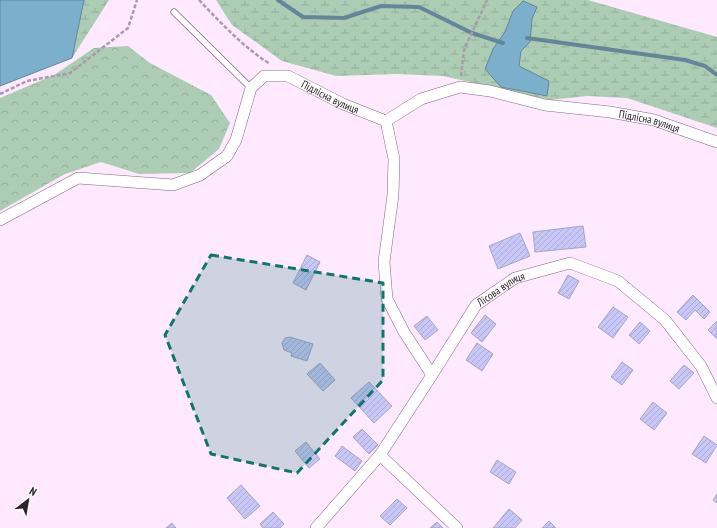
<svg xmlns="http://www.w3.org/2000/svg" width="717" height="528" font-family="'PT Sans Narrow',sans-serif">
  <defs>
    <pattern id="forest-crowns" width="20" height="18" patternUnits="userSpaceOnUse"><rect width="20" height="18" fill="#accdb4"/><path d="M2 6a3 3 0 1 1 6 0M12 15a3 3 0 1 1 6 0" fill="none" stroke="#94b09b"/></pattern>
    <pattern id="wetland-marsh" width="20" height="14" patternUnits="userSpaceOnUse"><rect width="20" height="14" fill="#accdb4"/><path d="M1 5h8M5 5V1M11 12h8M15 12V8" fill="none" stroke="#94b09b"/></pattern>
    <pattern id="building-hatch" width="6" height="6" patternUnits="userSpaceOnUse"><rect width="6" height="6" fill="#c7c7f8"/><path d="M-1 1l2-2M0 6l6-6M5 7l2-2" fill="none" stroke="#ababd5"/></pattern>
  </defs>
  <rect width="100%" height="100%" fill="#ffe9fe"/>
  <path fill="url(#forest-crowns)" d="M128 46 150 63 211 95 230 123 219 149 190 173 139 174 101 162 65 174 0 211V98L54 75 94 48Z"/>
  <path fill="url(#wetland-marsh)" d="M84 0H109L72 58Z
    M216 0H588L717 37V128L627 98 587 96 550 100 443 76 397 74 336 76 282 61 232 25Z"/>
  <path fill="#7cafcb" stroke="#64859b" d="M0 0H84L72 58 0 86Z
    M523 1 537 7 532 19 530 42 521 51 519 66 549 81 547 96 501 87 485 69 493 49 505 32 513 11Z"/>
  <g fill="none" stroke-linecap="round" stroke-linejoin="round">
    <path stroke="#64859b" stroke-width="4" d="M278 0 303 17 344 18 381 6 419 7 472 33 503 43
      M527 38 685 60 705 66 717 75"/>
  </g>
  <path fill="url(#building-hatch)" stroke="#a5a5c5" d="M583 226 586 247 535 252 533 232Z
    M520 233 530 256 498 269 489 246Z
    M307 255 320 262 306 290 293 283Z
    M568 275 579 281 569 299 558 293Z
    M693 295 710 312 704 319 695 310 686 320 677 312Z
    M613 307 628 317 613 338 598 327Z
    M485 315 496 324 482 342 471 333Z
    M427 316 438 330 425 340 414 326Z
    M717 321V339L708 330Z
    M640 322 650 331 639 344 629 335Z
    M290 337 313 344 307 361 291 356 292 353 284 350 282 343 285 338Z
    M477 343 493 354 482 371 466 360Z
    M622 362 633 370 622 385 611 377Z
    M320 363 335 380 323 391 307 374Z
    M684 365 694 373 679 389 670 381Z
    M369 382 392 406 374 423 351 398Z
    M653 402 667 413 654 430 640 419Z
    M362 429 378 445 369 454 353 437Z
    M704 436 717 445 706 463 692 454Z
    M306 442 320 459 309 468 295 451Z
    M342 446 362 461 355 471 335 456Z
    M497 460 516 472 509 484 490 472Z
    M241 485 260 506 245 519 227 498Z
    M717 494V503L713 500Z
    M397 499 407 508 390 525 380 516Z
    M509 509 522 520 515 528H493Z
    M273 512 284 524 280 528H263L260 524Z
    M549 521 556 528H542Z
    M437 522 443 528H430Z
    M172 523 176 528H166Z"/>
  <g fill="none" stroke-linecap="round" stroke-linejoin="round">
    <g stroke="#806880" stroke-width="7">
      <path id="service" d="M174 12 251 88"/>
    </g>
    <g stroke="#806880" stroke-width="12">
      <g id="minor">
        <path id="s1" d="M386 121 421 99 460 87 490 91 545 105 610 112 654 120 717 142"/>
        <path d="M386 121 394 159 393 195 384 262 387 299 404 332 432 375"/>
        <path id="s2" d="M0 220 78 178 173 185 200 175 227 156 236 140 251 88 264 76H288L343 104 386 121"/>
        <path d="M380 455 457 528"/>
        <path id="s3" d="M316 528 380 455 432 375 476 305 515 278 570 263 618 281 665 320 701 366 717 398"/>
      </g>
    </g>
    <path stroke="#ab9aab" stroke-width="2.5" stroke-dasharray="4 2" stroke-linecap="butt" d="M199 0C221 23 243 47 270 64
      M461 76 464 50 487 0
      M0 94 27 81 70 73 128 28 137 0"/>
    <use href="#service" stroke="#fff" stroke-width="5.5"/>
    <use href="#minor" stroke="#fff" stroke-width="11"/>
  </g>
  <path fill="#0f766e" fill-opacity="0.2" stroke="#0f766e" stroke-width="3" stroke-dasharray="8 5" stroke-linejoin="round" d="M211 255 383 283V380L297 473 211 454 165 335Z"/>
  <g text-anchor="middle" stroke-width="3" stroke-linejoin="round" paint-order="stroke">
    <g font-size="11" fill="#2c222c" stroke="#fefefe">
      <text dy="4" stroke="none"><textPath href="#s2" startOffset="407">Підлісна вулиця</textPath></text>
      <text dy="4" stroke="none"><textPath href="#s1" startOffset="275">Підлісна вулиця</textPath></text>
      <text dy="4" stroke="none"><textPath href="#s3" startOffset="305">Лісова вулиця</textPath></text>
    </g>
  </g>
  <g transform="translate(28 500) rotate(31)" stroke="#fefefe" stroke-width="3" paint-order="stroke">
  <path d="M0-3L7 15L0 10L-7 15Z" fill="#2c222c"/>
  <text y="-6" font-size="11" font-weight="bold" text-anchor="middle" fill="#2c222c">N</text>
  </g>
</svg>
